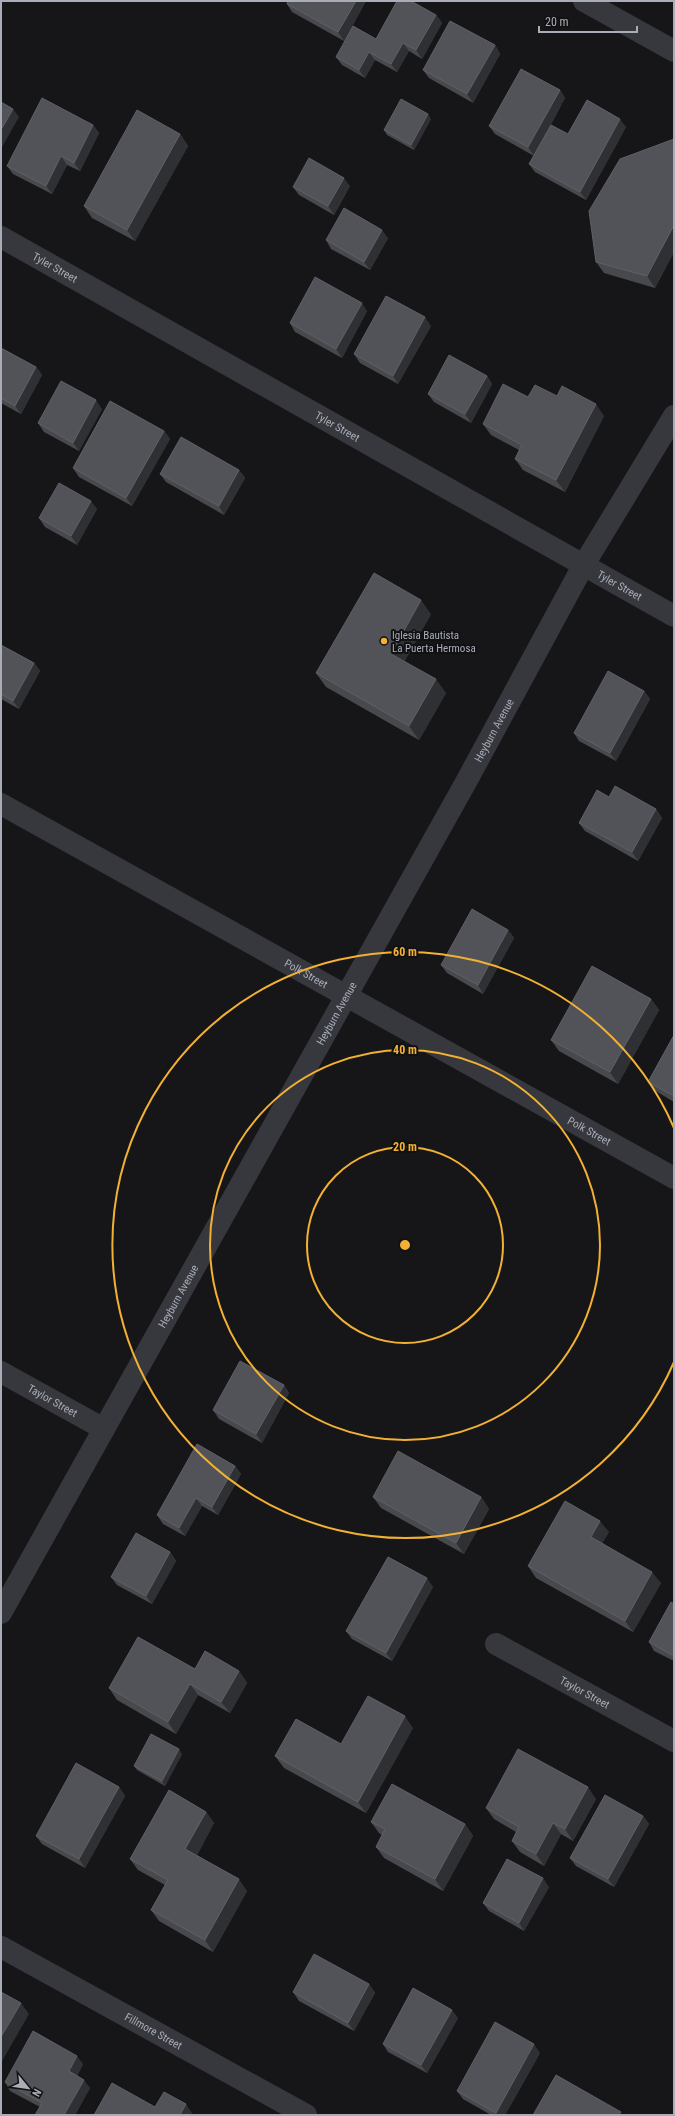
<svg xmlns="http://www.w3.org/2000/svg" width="675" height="2116" font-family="'Roboto Condensed',sans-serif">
  <rect width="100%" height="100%" fill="#161618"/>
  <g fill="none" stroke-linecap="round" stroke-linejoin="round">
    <g stroke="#37383d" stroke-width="22">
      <path d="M584 1 674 51"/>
      <path id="s1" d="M1 237 674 616"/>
      <path id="s2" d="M1 804 674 1178"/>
      <path id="s3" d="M1 1372 104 1429"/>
      <path id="s4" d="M1 1613 466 782 583 566 674 416"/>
      <path id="s5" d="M496 1644 674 1741"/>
      <path id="s6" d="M1 1947 306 2115"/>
    </g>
  </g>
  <path fill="#47494d" d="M288 1H366L344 41 292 12 287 4Z
    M436 15 442 23 422 59 409 51 397 72 375 60 365 78 342 65 336 57 376 39Z
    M495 45 500 54 473 103 429 78 423 70Z
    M560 90 565 98 534 156 495 134 489 126Z
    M431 119 414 150 387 135 384 130Z
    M93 125 99 133 80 171 67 165 52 194 13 174 7 166Z
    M626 127 586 200 535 172 529 164 568 134Z
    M180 134 188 146 135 241 92 218 84 206Z
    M674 139V252L655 288 604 273 596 262Z
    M350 186 334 215 299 195 293 187Z
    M388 238 370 270 331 249 326 240Z
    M367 311 342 358 295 332 290 323Z
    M431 326 398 384 360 363 354 354Z
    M1 348 36 367 42 375 21 414 1 403Z
    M487 376 492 384 471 423 434 402 428 394Z
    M557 396 604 416 565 492 523 470 515 459 519 450 491 435 483 424 528 397Z
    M102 409 79 451 44 432 38 423Z
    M164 431 170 439 132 506 79 477 73 468Z
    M239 470 245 478 224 515 166 482 160 474Z
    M97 509 77 545 45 527 39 518Z
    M431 614 404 662 446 693 419 740 326 687 316 673Z
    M1 645 34 663 40 671 19 709 1 699Z
    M644 691 650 699 616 761 579 741 574 733Z
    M609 797 656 809 662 818 638 861 585 831 579 823Z
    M508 930 514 938 483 994 447 973 441 965Z
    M651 999 659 1010 618 1084 559 1051 551 1040Z
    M674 1035V1102L654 1090 648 1082Z
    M284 1385 289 1393 262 1443 219 1419 213 1410Z
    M235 1466 241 1474 218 1515 202 1506 185 1536 163 1524 157 1515Z
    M373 1497H481L489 1509 464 1554 381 1508Z
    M609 1532 602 1543 661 1583 633 1632 536 1578 528 1566Z
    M170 1552 176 1561 152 1604 117 1585 111 1577Z
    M433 1587 392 1661 352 1639 346 1631Z
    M674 1604V1661L654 1651 649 1642Z
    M195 1669 239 1671 247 1683 230 1713 198 1695 176 1734 117 1700 109 1688Z
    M413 1728 366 1813 284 1768 275 1756 341 1744Z
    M182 1754 165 1786 137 1770 134 1766Z
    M119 1787 125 1796 85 1868 42 1844 36 1836Z
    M596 1799 573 1841 561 1834 544 1866 520 1852 512 1841 516 1832 494 1819 486 1808Z
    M206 1812 214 1823 197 1855 247 1891 213 1952 159 1921 151 1910 165 1885 138 1870 130 1859Z
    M643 1816 649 1824 614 1887 576 1866 570 1858Z
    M371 1822 465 1824 473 1836 443 1891 384 1858 376 1847 382 1835 379 1833Z
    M549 1887 524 1931 489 1911 483 1903Z
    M369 1984 375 1993 354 2031 299 2001 293 1992Z
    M458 2018 427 2073 388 2052 383 2044Z
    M540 2053 505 2115H491L463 2099 457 2091Z
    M83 2064 77 2076 90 2088 75 2115H35L40 2107 10 2091 5 2082Z"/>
  <path fill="#2f3033" d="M356 1H366L344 41 338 32Z
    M436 15 442 23 422 59 416 50Z
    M403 43 409 51 397 72 391 64Z
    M495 45 500 54 473 103 467 94Z
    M369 52 375 60 365 78 359 70Z
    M560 90 565 98 534 156 528 147Z
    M13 109 19 117 1 149V130Z
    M428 114 431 119 414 150 411 145Z
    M620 119 626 127 586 200 580 192Z
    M93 125 99 133 80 171 74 163Z
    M180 134 188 146 135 241 127 230Z
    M61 156 67 165 52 194 46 186Z
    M344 178 350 186 334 215 328 206Z
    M674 225V252L655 288 647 276Z
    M382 230 388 238 370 270 364 262Z
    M362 303 367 311 342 358 336 349Z
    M425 317 431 326 398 384 393 376Z
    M36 367 42 375 21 414 15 406Z
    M487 376 492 384 471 423 465 414Z
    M96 400 102 409 79 451 73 443Z
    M596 404 604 416 565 492 556 480Z
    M164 431 170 439 132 506 126 498Z
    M239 470 245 478 224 515 219 506Z
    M91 501 97 509 77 545 71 536Z
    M421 600 431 614 401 668 391 654Z
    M34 663 40 671 19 709 13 701Z
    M436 679 446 693 419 740 409 726Z
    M644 691 650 699 616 761 610 753Z
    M656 809 662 818 638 861 632 852Z
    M508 930 514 938 483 994 478 985Z
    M651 999 659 1010 618 1084 610 1072Z
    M284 1385 289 1393 262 1443 256 1434Z
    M235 1466 241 1474 218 1515 212 1507Z
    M481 1497 489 1509 464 1554 456 1543Z
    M196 1498 202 1506 185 1536 179 1528Z
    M600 1521 609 1532 599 1549 591 1537Z
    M170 1552 176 1561 152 1604 146 1596Z
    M652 1572 661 1583 633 1632 625 1621Z
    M427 1578 433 1587 392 1661 386 1653Z
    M239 1671 247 1683 230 1713 221 1702Z
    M190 1684 198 1695 176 1734 168 1722Z
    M405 1716 413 1728 366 1813 358 1802Z
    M179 1749 182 1754 165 1786 162 1781Z
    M119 1787 125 1796 85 1868 79 1859Z
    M588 1787 596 1799 573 1841 565 1829Z
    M206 1812 214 1823 194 1861 185 1849Z
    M643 1816 649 1824 614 1887 608 1879Z
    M553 1823 561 1834 544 1866 536 1854Z
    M465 1824 473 1836 443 1891 435 1879Z
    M543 1878 549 1887 524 1931 519 1923Z
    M239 1879 247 1891 213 1952 205 1940Z
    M369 1984 375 1993 354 2031 348 2023Z
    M21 2003 29 2014 1 2063V2037Z
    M452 2010 458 2018 427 2073 421 2065Z
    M534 2044 540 2053 505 2115H498L496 2113Z
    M77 2056 83 2064 75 2080 69 2071Z
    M84 2080 90 2088 75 2115H64Z
    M186 2104 192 2113 191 2115H180Z"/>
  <path fill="#525359" stroke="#5f6168" d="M288 1H356L338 32 287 4Z
    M397 1H411L436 15 416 50 403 43 391 64 369 52 359 70 336 57 353 26 376 39Z
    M450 21 495 45 467 94 423 70Z
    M521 69 560 90 528 147 489 126Z
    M42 98 93 125 74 163 61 156 46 186 7 166Z
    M401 99 428 114 411 145 384 130Z
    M587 100 620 119 580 192 529 164 551 125 568 134Z
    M1 102 13 109 1 130Z
    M137 110 180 134 127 230 84 206Z
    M674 139V225L647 276 596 262 589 211 620 159Z
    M309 158 344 178 328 206 293 187Z
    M344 208 382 230 364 262 326 240Z
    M315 277 362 303 336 349 290 323Z
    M386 296 425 317 393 376 354 354Z
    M1 348 36 367 15 406 1 398Z
    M449 355 487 376 465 414 428 394Z
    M61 381 96 400 73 443 38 423Z
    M503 384 528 397 535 385 557 396 562 386 596 404 556 480 515 459 522 445 483 424Z
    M110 401 164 431 126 498 73 468Z
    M181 437 239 470 219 506 160 474Z
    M59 483 91 501 71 536 39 518Z
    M374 573 421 600 391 654 436 679 409 726 316 673Z
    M1 645 34 663 13 701 1 694Z
    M608 671 644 691 610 753 574 733Z
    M615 786 656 809 632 852 579 823 597 790 609 797Z
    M472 909 508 930 478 985 441 965Z
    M592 966 651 999 610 1072 551 1040Z
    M674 1035V1096L648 1082Z
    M240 1361 284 1385 256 1434 213 1410Z
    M197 1444 235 1466 212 1507 196 1498 179 1528 157 1515Z
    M398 1451 481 1497 456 1543 373 1497Z
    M565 1501 600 1521 591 1537 652 1572 625 1621 528 1566Z
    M136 1533 170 1552 146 1596 111 1577Z
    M388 1557 427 1578 386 1653 346 1631Z
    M671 1602 674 1604V1656L649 1642Z
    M138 1637 195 1669 205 1651 239 1671 221 1702 190 1684 168 1722 109 1688Z
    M368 1696 405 1716 358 1802 275 1756 296 1719 341 1744Z
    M151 1734 179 1749 162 1781 134 1766Z
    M518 1749 588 1787 565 1829 553 1823 536 1854 512 1841 519 1827 486 1808Z
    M76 1763 119 1787 79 1859 36 1836Z
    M392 1784 465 1824 435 1879 376 1847 385 1829 371 1822Z
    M169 1790 206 1812 185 1849 239 1879 205 1940 151 1910 168 1880 130 1859Z
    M605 1795 643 1816 608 1879 570 1858Z
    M507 1859 543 1878 519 1923 483 1903Z
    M314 1954 369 1984 348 2023 293 1992Z
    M413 1988 452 2010 421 2065 383 2044Z
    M1 1992 21 2003 1 2037Z
    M495 2022 534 2044 496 2113 457 2091Z
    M33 2031 77 2056 69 2071 84 2080 64 2115H35L42 2103 5 2082Z
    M556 2075 621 2112 619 2115H533Z
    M112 2083 155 2107 164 2092 186 2104 180 2115H94Z"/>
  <g fill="none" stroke="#f2b134" stroke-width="2">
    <circle cx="405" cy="1245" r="98"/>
    <circle cx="405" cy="1245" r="195"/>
    <path d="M674 1362A293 293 0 1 1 674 1128"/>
  </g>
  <circle fill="#f2b134" stroke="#111113" stroke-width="1.5" cx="384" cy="641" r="4"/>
  <g text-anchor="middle" stroke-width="4" stroke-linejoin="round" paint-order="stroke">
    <g font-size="11" fill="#a8adb8" stroke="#111113">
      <text dy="4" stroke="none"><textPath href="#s1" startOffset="62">Tyler Street</textPath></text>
      <text dy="4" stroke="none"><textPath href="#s1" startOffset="386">Tyler Street</textPath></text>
      <text dy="4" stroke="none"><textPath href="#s1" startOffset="710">Tyler Street</textPath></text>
      <text dy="4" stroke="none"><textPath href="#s4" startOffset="1011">Heyburn Avenue</textPath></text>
      <text dy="4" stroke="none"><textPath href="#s2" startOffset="349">Polk Street</textPath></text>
      <text dy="4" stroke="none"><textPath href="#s4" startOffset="687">Heyburn Avenue</textPath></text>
      <text dy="4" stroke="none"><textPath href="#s2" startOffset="673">Polk Street</textPath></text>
      <text dy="4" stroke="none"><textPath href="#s4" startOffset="363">Heyburn Avenue</textPath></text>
      <text dy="4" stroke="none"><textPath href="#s3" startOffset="59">Taylor Street</textPath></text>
      <text dy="4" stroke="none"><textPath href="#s5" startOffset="101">Taylor Street</textPath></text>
      <text dy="4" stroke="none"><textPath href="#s6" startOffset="174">Fillmore Street</textPath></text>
    </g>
    <g font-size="11" fill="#a8adb8" stroke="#111113" text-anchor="start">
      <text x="392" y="639">Iglesia Bautista<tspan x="392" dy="13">La Puerta Hermosa</tspan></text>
    </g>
  </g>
  <circle cx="405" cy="1245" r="6" fill="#f2b134" stroke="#111113" stroke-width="2"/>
  <g font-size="12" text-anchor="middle" font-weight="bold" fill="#f2b134" stroke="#111113" stroke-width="4" stroke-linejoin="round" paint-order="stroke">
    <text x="405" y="956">60 m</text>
    <text x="405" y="1054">40 m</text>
    <text x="405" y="1151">20 m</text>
  </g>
  <rect width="675" height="2116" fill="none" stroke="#a8adb8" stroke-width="4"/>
  <g transform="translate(28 2088) rotate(119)" stroke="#111113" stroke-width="3" paint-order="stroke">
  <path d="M0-3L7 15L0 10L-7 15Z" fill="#a8adb8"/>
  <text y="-6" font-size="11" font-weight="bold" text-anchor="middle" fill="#a8adb8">N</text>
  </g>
  <path d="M539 26v6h98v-6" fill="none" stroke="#a8adb8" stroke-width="2"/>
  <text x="545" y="26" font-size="12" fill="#a8adb8" stroke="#111113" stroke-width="3" paint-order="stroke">20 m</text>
</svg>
